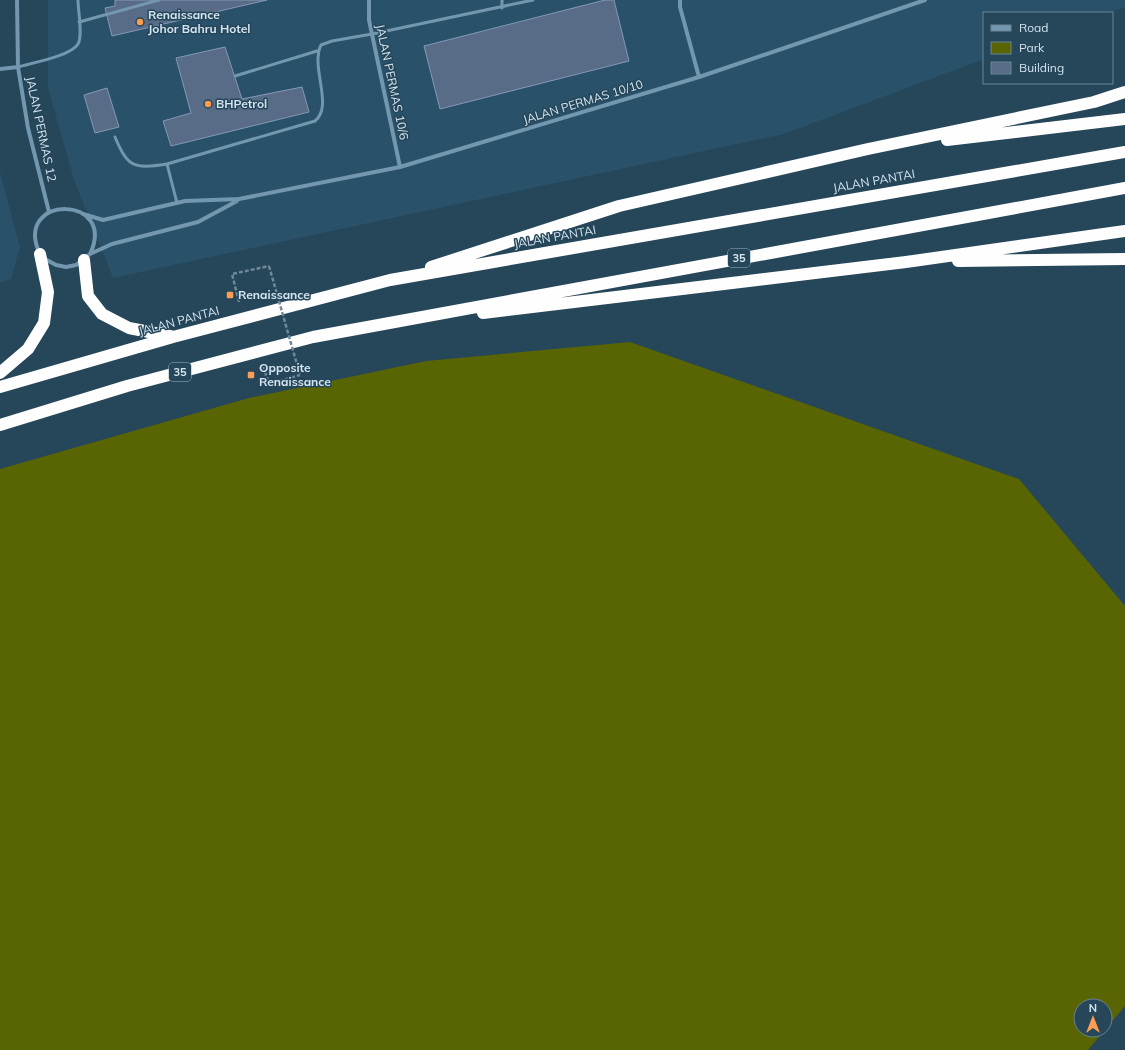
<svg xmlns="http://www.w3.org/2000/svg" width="1125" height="1050" font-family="Mulish,sans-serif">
  <rect width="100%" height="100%" fill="#264659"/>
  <path fill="#295169" d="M48 0H1125V7L1108 13H984V59L784 134 113 278 74 180 48 88Z
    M0 172 20 247 11 279 0 283Z"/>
  <path fill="#596403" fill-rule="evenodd" d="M630 342 1019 479 1125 606V1006L1088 1050H0V469L249 398 426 361ZM1081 1006H1105V1030H1081Z"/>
  <path fill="#586b87" stroke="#8499b7" d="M115 0H267L112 36 105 8 115 6Z
    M605 0H614L629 61 440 109 424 46Z
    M225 47 242 99 302 87 309 112 171 146 163 121 191 113 176 58Z
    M107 88 119 127 95 133 84 95Z"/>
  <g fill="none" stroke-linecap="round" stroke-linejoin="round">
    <path stroke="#6e8898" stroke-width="2.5" stroke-dasharray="4 2" stroke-linecap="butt" d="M239 302 232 274 269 266
      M263 366 269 384 300 375"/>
    <path stroke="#7297ae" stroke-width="3" d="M502 8V0
      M79 22 159 0
      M18 67C32 63 71 56 78 44 83 36 78 10 78 0
      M235 76 317 51
      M115 137C128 168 134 169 167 164
      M177 203 167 164 315 121C334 106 310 67 321 45L332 41 372 34 533 0"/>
    <path stroke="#7297ae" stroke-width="4" d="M17 0 18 67 28 128 49 212
      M369 0V20L400 167
      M680 0V7L699 77
      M0 69 18 67
      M83 214 103 220 185 201 239 199 400 167 699 77 925 0
      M39 252C14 194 118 195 90 254
      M45 259 56 265 66 267 76 265 90 254 112 244 198 222 237 201"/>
    <path stroke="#fefefe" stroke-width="12" d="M947 140 1125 119
      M84 260 88 296 102 314 129 328 170 336
      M958 261 1125 259
      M431 267 619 206 868 149 1094 102 1125 92
      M483 313 906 262 1125 231
      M0 373 28 349 44 323 48 292 40 254
      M0 387 173 337 390 280 1125 152
      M0 425 127 386 313 337 1125 188"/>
    <path stroke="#6e8898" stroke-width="2.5" stroke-dasharray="4 2" stroke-linecap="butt" d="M269 266 300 375"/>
  </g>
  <g fill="#fc9d52" stroke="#264659" stroke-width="1.5">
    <circle cx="140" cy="22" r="4"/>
    <circle cx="208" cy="104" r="4"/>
    <rect x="226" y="291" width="8" height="8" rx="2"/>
    <rect x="247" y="371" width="8" height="8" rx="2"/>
  </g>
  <g text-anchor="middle" stroke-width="3" stroke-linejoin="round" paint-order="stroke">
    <g fill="#264659" stroke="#9fb5c3" stroke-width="1">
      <rect x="728" y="249" width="22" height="18" rx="3"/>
      <rect x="169" y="363" width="22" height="18" rx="3"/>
    </g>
    <g font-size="11" font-weight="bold" fill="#d3e4f0">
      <text x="739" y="262">35</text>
      <text x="180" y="376">35</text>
    </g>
    <g font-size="12" font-weight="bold" fill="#d3e4f0" stroke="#264659" text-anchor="start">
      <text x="148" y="19">Renaissance<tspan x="148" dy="14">Johor Bahru Hotel</tspan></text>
      <text x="216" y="108">BHPetrol</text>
      <text x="238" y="299">Renaissance</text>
      <text x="259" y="372">Opposite<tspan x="259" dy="14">Renaissance</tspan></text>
    </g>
    <g font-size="12" fill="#d3e4f0" stroke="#264659">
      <text transform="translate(392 82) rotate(78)" y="4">JALAN PERMAS 10/6</text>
      <text transform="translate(583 102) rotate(-17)" y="4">JALAN PERMAS 10/10</text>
      <text transform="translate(41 129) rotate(78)" y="4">JALAN PERMAS 12</text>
      <text transform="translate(874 181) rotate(-10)" y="4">JALAN PANTAI</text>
      <text transform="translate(555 237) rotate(-10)" y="4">JALAN PANTAI</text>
      <text transform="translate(179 321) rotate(-15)" y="4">JALAN PANTAI</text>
    </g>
  </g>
  <rect x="983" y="12" width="130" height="72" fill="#264659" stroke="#6b8595"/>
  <rect x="991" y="25" width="20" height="6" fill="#7297ae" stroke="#6b8595"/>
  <text x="1019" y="32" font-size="12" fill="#d3e4f0">Road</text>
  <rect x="991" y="42" width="20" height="12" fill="#596403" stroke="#6b8595"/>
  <text x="1019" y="52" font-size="12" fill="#d3e4f0">Park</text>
  <rect x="991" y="62" width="20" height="12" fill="#586b87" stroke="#6b8595"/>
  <text x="1019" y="72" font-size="12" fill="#d3e4f0">Building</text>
  <g transform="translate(1093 1018)"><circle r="19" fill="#264659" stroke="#6b8595"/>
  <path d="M0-3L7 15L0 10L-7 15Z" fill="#fc9d52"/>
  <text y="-6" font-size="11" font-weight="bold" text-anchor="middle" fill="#d3e4f0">N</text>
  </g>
</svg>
